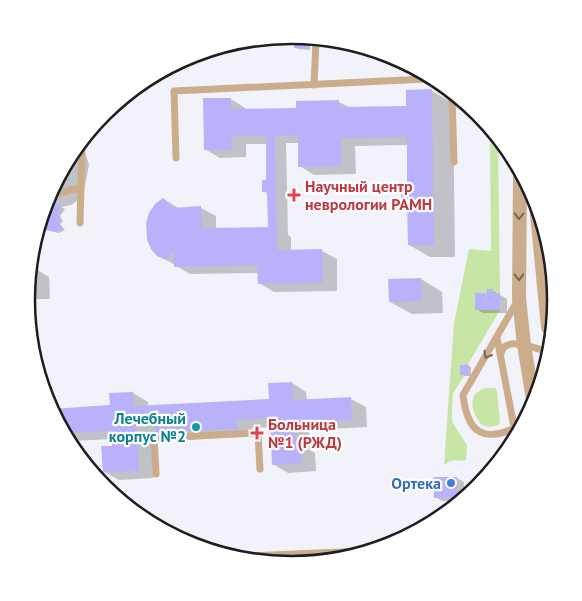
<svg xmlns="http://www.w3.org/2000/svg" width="582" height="601" font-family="'PT Sans',sans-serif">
  <rect width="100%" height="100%" fill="#f2f2fb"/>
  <path fill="#c7e5a5" d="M490 131 498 142 500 293H493L492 289H487V293H475V309L500 310 468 364 460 365V375H465L453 393 452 405V422L467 445 466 460 450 461 444 465 454 323 469 249 491 251Z
    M486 388H495L497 391 500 420 499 425 489 427 482 425C471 413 466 393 486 388Z"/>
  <path fill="#0003" d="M300 37 310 40V50L298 49 295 47Z
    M432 91 453 103 455 257H430L409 245 408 145 355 146 356 174 314 175 300 166 299 143H286L288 235 291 237V251H322L337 259V291L274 292 259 283V273L190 274 158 255 164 199 178 208H201L216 216V229L273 228 269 194 263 191 268 181 267 144H246V157L220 158 205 149 231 99 245 108V110H298L339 102 351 108H408Z
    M83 145 89 165 84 191 81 198 71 205 61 207 65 209 60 216 63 221 60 224 65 230 59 233 50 231 42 223 47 199Z
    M33 267 49 277 50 299H27Z
    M421 279 442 292 443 313 412 314 390 302Z
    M493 291 507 299V313H483L476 309Z
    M468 365 471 367V376H465L462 374Z
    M292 383 306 392 307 401 351 399 366 407 367 427 309 430 310 450 315 453 316 471 288 473 273 464 271 427 252 428V436L171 441 156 432 151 433 153 478 119 480 104 472 113 447V439L73 441 52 410 111 407 133 393 148 402V406L270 400Z
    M457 478 464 482V497L458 501H442L435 497Z"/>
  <path fill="#b9b2fb" d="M294 36 307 39V49L294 48Z
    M432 89 434 245H408L407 203 401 200V192L407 188V137L341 138V166L298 167V135L275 136 277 250 322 249 323 283 258 284 257 265 174 267V249L166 260 157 256 151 249 147 240 146 223 149 213 155 204 163 198 173 208 201 206 202 228 268 227 267 192H262V180H266V136H231L232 150H204L203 98H231V109L296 108V101L339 100V107L406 106V90Z
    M52 203 62 207 57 213 60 219 58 222 63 228 56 232 46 230 41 226 45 205Z
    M421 278 422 301 389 302 388 279Z
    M487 289H493V293H500V310H475V293H487Z
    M468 364 469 375H460V365Z
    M292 382 293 400 351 397 352 420 294 423 296 444H301L302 463 272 465 270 418 237 420 238 429 155 433V424L136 425 139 471 103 472 101 446H112L111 431 67 433 51 409 110 405 109 393 133 392 134 406 269 399 268 383Z
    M433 477H457V497L434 498Z"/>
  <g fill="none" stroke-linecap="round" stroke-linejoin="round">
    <path stroke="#ccad8b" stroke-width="7" d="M314 85 316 41
      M452 96 454 162
      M176 158 174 91 426 79
      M49 195 80 188
      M80 223 82 146
      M497 338 515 432
      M501 354C503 335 534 348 546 351
      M515 428C480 444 467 429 463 395L518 300
      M156 474 154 438 258 433 260 469
      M247 556 363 551"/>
    <path stroke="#ccad8b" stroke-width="14" d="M520 175 519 298 524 345 534 405"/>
    <path stroke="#ccad8b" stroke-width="18" d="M539 214 550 327"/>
  </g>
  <defs><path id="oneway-chevron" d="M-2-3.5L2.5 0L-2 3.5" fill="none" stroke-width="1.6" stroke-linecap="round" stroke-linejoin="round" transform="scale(1.25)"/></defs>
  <g stroke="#756656">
    <use href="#oneway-chevron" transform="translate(519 216) rotate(91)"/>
    <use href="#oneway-chevron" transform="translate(519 277) rotate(89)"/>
    <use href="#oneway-chevron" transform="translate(487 355) rotate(120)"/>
  </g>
  <g fill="#e0444e" stroke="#fff" stroke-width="2">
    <path d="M291.5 187.5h5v5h5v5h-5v5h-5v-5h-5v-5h5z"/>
    <path d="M254.5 425.5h5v5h5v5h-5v5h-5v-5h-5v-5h5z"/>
  </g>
  <circle fill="#0f9aa8" stroke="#fff" stroke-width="2" cx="196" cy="427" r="5"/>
  <circle fill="#3f7fe0" stroke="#fff" stroke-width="2" cx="451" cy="483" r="5"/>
  <g text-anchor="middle" stroke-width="4.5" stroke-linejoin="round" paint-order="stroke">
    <g font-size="16" font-weight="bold" fill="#be3a42" stroke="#fff" text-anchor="start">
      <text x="305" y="192">Научный центр<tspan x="305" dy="18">неврологии РАМН</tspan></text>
      <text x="268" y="430">Больница<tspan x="268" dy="18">№1 (РЖД)</tspan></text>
    </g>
    <g font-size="16" font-weight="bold" fill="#0d838f" stroke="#fff" text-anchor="end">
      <text x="186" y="424">Лечебный<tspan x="186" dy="18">корпус №2</tspan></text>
    </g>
    <g font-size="16" font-weight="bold" fill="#366cbe" stroke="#fff" text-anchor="end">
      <text x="441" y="489">Ортека</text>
    </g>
  </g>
  <path d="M0 0H582V601H0ZM35 300a256 256 0 1 1 512 0a256 256 0 1 1-512 0Z" fill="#fff" fill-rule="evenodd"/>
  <path fill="none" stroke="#1e1e21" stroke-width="2.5" d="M35 300a256 256 0 1 1 512 0a256 256 0 1 1-512 0Z"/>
</svg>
